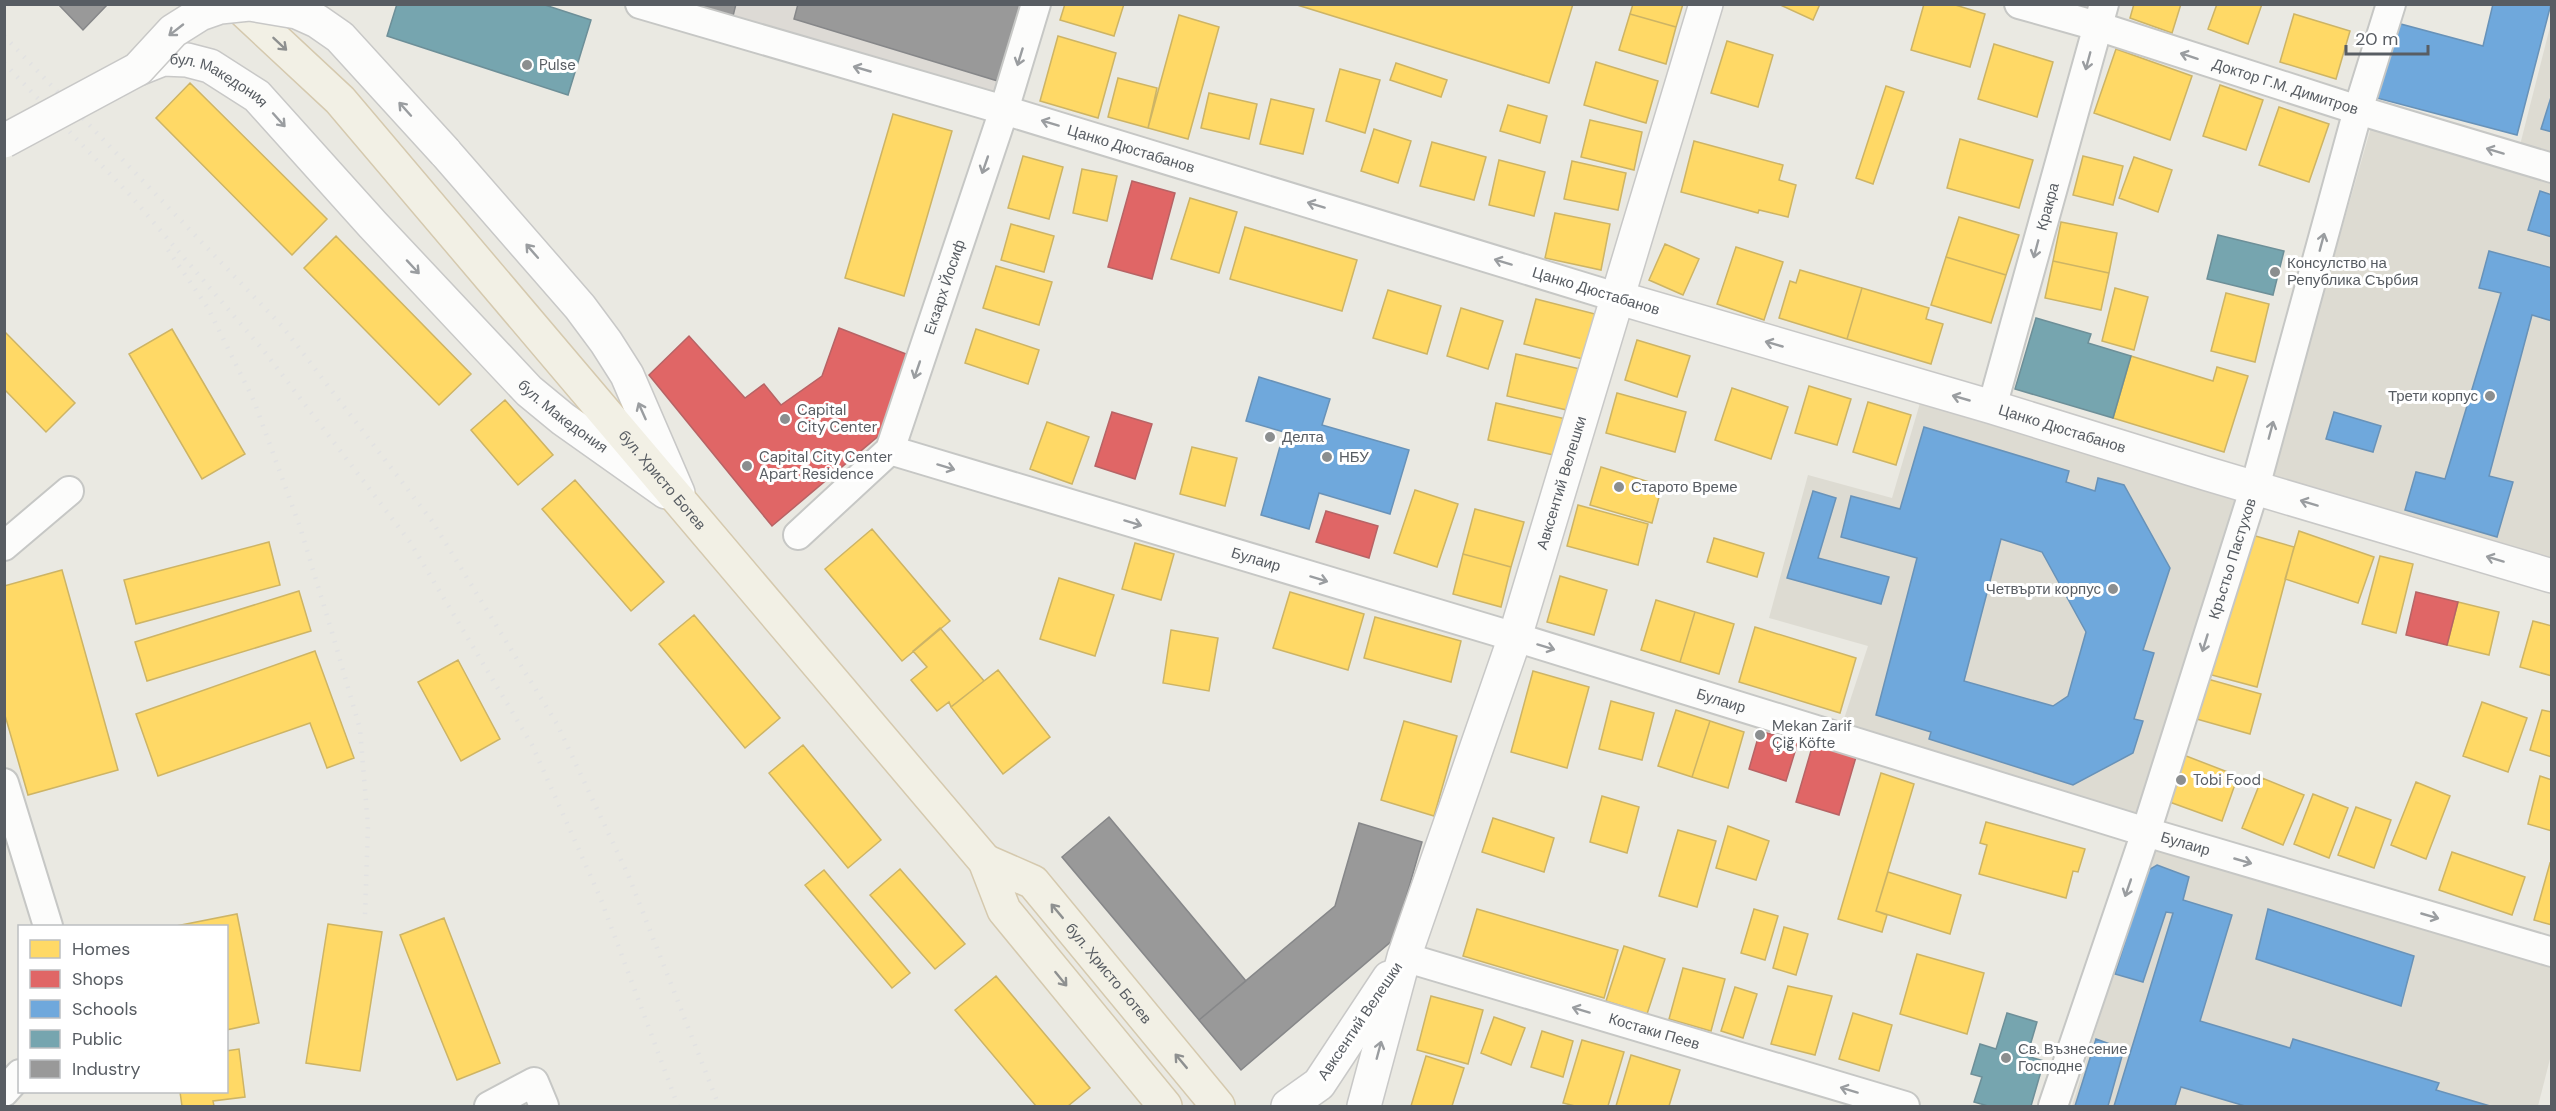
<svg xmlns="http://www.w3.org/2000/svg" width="2556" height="1111" viewBox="0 0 2556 1111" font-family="'DM Sans',sans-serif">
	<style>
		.industrial { fill: #dddad5 }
		.education { fill: #dddbd2; fill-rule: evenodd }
		.homes { fill: #ffd966; stroke: #cdb465; stroke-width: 1.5 }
		.shops { fill: #e06666; stroke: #b76365; stroke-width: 1.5 }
		.schools { fill: #6fa8dc; stroke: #6892b8; stroke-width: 1.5; fill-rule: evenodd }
		.public { fill: #76a5af; stroke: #6d8f98; stroke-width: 1.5 }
		.industry { fill: #999; stroke: #868789; stroke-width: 1.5 }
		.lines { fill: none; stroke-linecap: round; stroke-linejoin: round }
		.street-casing { stroke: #c6c7c5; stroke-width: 32 }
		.secondary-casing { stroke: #c8c8c7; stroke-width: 36 }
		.primary-casing { stroke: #d5c9ae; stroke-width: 36 }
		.street { stroke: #fcfcfb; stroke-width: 28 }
		.secondary { stroke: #fcfcfb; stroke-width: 33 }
		.primary { stroke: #f2f0e5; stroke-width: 33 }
		.rail { stroke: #e2e2e2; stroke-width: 4.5; stroke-dasharray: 1.5 8; stroke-linecap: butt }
		.secondary-bridge-casing { stroke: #c8c8c7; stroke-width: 36; stroke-linecap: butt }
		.secondary-bridge { stroke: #fcfcfb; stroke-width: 33 }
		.oneway { stroke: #9a9da0 }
		.oneway2 { stroke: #8e9090 }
		.poi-dot { fill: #8b8e8f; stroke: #fff; stroke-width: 2 }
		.labels { text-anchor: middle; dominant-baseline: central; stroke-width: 6; stroke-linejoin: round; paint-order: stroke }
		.poi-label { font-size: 15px; fill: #585d63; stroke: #fff; text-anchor: start }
		.street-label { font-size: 15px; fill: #585d63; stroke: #fff }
	</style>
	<rect width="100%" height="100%" fill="#eae9e2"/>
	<path class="industrial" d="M656 4 1036 5 1004 110Z"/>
	<path class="education" d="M2551 23V154L2520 145Z
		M2372 124 2551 178V558L2271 475Z
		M1920 403 2242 494 2140 823 1841 728 1868 646 1769 618 1808 475 1892 498ZM1924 427 2069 471 2066 482 2095 491 2099 478 2124 485 2170 568 2143 650 2154 653 2134 719 2143 721 2132 753 2073 785 1929 739 1931 732 1876 715 1917 558 1841 536 1851 496 1900 509Z
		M2001 539 2042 552 2086 632 2068 696 2053 706 1964 681Z
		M2153 846 2551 966V1055L2538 1106H2072Z"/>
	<path class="homes" d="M1065 4H1124L1114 36 1060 20Z
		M1294 4H1573L1549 83Z
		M1633 4H1683L1676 27 1630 14Z
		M1778 4H1820L1813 20Z
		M1924 4H1952L1985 14 1970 67 1911 50Z
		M2134 4H2181L2172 33 2130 18Z
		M2217 4H2262L2248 44 2208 29Z
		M1630 14 1676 27 1666 64 1619 50Z
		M2294 14 2350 31 2336 79 2280 62Z
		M1179 15 1219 27 1188 139 1148 128Z
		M1058 36 1116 53 1098 118 1040 101Z
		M1727 41 1773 55 1758 107 1711 93Z
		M1994 44 2053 62 2037 117 1978 99Z
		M2116 49 2192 76 2170 140 2094 113Z
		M1596 62 1658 81 1646 123 1584 105Z
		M1396 63 1447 80 1441 97 1390 80Z
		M1340 69 1380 80 1365 133 1326 121Z
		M1118 78 1157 88 1148 128 1108 117Z
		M190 83 327 219 292 255 156 118Z
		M2220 85 2263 100 2246 150 2203 136Z
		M1886 86 1904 92 1873 184 1856 178Z
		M1209 93 1257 104 1249 139 1201 128Z
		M1271 99 1314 109 1303 154 1260 144Z
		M1508 105 1547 116 1540 143 1500 131Z
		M2279 107 2329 124 2309 182 2259 165Z
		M893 114 952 131 904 296 845 278Z
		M1590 120 1642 132 1634 170 1581 157Z
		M1374 129 1411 141 1398 183 1361 171Z
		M1960 139 2033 160 2019 208 1947 188Z
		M1694 141 1783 165 1779 180 1796 185 1788 217 1759 210 1758 213 1681 192Z
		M1432 142 1486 157 1474 200 1420 186Z
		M1023 156 1063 167 1049 219 1008 208Z
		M2083 156 2123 166 2113 205 2073 195Z
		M2134 157 2172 170 2158 212 2119 198Z
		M1499 160 1545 172 1534 216 1489 205Z
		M1572 161 1626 173 1618 210 1564 199Z
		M1082 169 1117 176 1107 221 1073 213Z
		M1190 198 1237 212 1219 273 1171 259Z
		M1555 213 1610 224 1601 270 1545 258Z
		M1959 217 2019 235 2006 275 1946 257Z
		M2061 222 2117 233 2109 273 2053 261Z
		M1011 224 1054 236 1044 272 1001 260Z
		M1245 227 1357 260 1342 311 1230 279Z
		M336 236 471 374 439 405 304 268Z
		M1665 244 1699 259 1683 295 1649 280Z
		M1736 247 1783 262 1764 320 1717 304Z
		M1946 257 2006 275 1991 323 1931 305Z
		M2053 261 2109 273 2101 310 2045 298Z
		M996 266 1052 282 1039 325 983 308Z
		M1800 270 1862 288 1847 339 1779 318 1790 281 1796 283Z
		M1862 288 1929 308 1926 319 1943 324 1931 364 1847 339Z
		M2115 288 2148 297 2134 350 2102 341Z
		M1388 290 1441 306 1427 354 1373 338Z
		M2226 293 2269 304 2255 362 2211 351Z
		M1536 299 1595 314 1583 359 1524 344Z
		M1461 308 1503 321 1488 369 1447 356Z
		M172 329 245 454 202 479 129 354Z
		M976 329 1039 350 1028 384 965 363Z
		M4 331 75 403 46 432 4 389Z
		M1637 340 1690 356 1677 397 1625 380Z
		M1516 354 1580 369 1571 411 1507 396Z
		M2131 356 2213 381 2217 367 2248 376 2224 452 2113 418Z
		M1809 386 1851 399 1837 445 1795 433Z
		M1732 388 1788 407 1771 459 1715 440Z
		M1617 393 1686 412 1675 452 1606 433Z
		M505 400 553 455 518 485 471 430Z
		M1868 402 1911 415 1896 465 1853 452Z
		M1496 403 1566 419 1558 456 1488 440Z
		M1047 422 1089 437 1072 484 1030 469Z
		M1192 447 1237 458 1225 506 1180 494Z
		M1601 467 1662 486 1652 523 1590 505Z
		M575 480 664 582 631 611 542 509Z
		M1415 490 1458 504 1437 567 1394 553Z
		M1578 505 1648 524 1638 565 1567 546Z
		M1475 509 1524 522 1511 567 1463 554Z
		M872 529 950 621 902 661 825 569Z
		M2299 531 2374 557 2358 603 2285 579Z
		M2245 533 2294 547 2257 687 2208 674Z
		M1714 538 1764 553 1757 577 1707 562Z
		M269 542 280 585 136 624 124 580Z
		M1135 543 1174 554 1161 600 1122 589Z
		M1463 554 1511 567 1501 607 1453 594Z
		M2380 556 2413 564 2396 633 2362 624Z
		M62 570 118 770 28 795 4 712V586Z
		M1560 576 1607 590 1594 635 1547 622Z
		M1059 578 1114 595 1095 656 1040 639Z
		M299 591 311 631 147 681 135 642Z
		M1290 592 1364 614 1348 670 1273 648Z
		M1656 600 1695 612 1680 662 1641 650Z
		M2458 602 2499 612 2489 655 2447 645Z
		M1695 612 1734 624 1719 674 1680 662Z
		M694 615 780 718 745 748 659 644Z
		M1375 617 1461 641 1451 682 1364 658Z
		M2533 621 2552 626V676L2520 667Z
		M1755 627 1856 658 1840 713 1739 682Z
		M940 628 984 681 951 707 949 702 937 711 911 680 927 667 913 651Z
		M1171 630 1218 638 1209 691 1163 683Z
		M315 651 354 758 327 768 310 723 158 776 136 714Z
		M458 660 500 739 461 761 418 682Z
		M998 670 1050 737 1003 774 951 707Z
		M1533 671 1589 687 1567 768 1511 752Z
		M2204 678 2261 694 2250 734 2193 718Z
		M1611 701 1654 713 1642 760 1599 749Z
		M2482 702 2527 718 2508 772 2463 756Z
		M1676 710 1710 721 1692 777 1658 766Z
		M2542 710 2552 712V757L2530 750Z
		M1404 721 1457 736 1434 816 1381 800Z
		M1710 721 1744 732 1728 788 1692 777Z
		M803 745 881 840 848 868 769 773Z
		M2181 754 2238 776 2222 821 2164 800Z
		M1881 773 1914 784 1876 911 1887 915 1882 932 1838 919Z
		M2540 776 2552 780V831L2528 824Z
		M2262 778 2304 795 2283 845 2242 828Z
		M2416 782 2450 796 2426 859 2391 845Z
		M2313 794 2348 808 2329 858 2294 844Z
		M1602 796 1639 807 1627 853 1590 842Z
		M2356 807 2391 820 2374 868 2338 855Z
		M1493 818 1554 838 1544 872 1482 852Z
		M1986 822 2085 849 2078 872 2073 871 2066 898 1979 874 1987 845 1980 843Z
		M1728 826 1769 841 1756 880 1716 868Z
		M1678 830 1716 841 1697 907 1659 896Z
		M2452 852 2525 877 2512 915 2439 890Z
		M2550 863 2552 864V925L2534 920Z
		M900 869 965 944 935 969 870 895Z
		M824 870 910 973 892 988 805 885Z
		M1888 872 1961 895 1950 934 1876 911Z
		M1477 909 1618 950 1604 998 1463 956Z
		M1754 909 1778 916 1765 960 1741 953Z
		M237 914 259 1023 226 1030V926H176Z
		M444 918 500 1063 457 1080 400 935Z
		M328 924 382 932 360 1071 306 1063Z
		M1784 927 1808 934 1796 975 1773 968Z
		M1624 946 1665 959 1647 1014 1606 1001Z
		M1917 954 1984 973 1967 1034 1900 1014Z
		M1683 968 1725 979 1711 1031 1669 1019Z
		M996 976 1090 1088 1068 1106H1036L955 1010Z
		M1788 986 1832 996 1815 1055 1771 1044Z
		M1735 987 1757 994 1743 1038 1721 1031Z
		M1431 996 1483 1010 1468 1064 1417 1050Z
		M1853 1013 1892 1025 1879 1071 1839 1059Z
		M1494 1017 1525 1028 1511 1065 1481 1053Z
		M1542 1031 1573 1041 1563 1077 1531 1067Z
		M1582 1040 1624 1052 1608 1106H1575L1563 1103Z
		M239 1049 245 1097 213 1101 214 1106H182L180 1092H226V1051Z
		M1631 1055 1680 1070 1669 1106H1616Z
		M1426 1056 1464 1068 1452 1106H1411Z"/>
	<path class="shops" d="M1132 181 1175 193 1152 279 1108 267Z
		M839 328 906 354 882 433 772 526 649 375 689 336 745 398 764 384 781 405 822 376Z
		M1112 412 1152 424 1135 479 1095 466Z
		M1326 511 1378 526 1369 558 1316 542Z
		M2416 592 2458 602 2447 645 2406 635Z
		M1760 731 1798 742 1786 781 1749 769Z
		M1813 744 1856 757 1839 815 1796 802Z"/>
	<path class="schools" d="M2493 4H2551L2517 135 2377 98 2397 23 2483 46Z
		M2552 94V132L2541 129Z
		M2540 191 2552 195V237L2528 230Z
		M2489 251 2552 268V321L2532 315 2489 476 2513 482 2497 537 2405 510 2416 472 2445 479 2501 293 2479 288Z
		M1259 377 1330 399 1322 425 1409 450 1390 514 1319 493 1309 529 1261 515 1284 432 1246 421Z
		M2334 412 2381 426 2373 452 2326 439Z
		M1924 427 2069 471 2066 482 2095 491 2098 478 2124 485 2170 568 2143 650 2154 653 2134 719 2143 721 2133 753 2073 785 1929 739 1931 732 1876 715 1917 558 1841 537 1851 496 1900 509ZM2001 539 2042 552 2086 632 2068 696 2053 706 1964 681Z
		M1813 491 1836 498 1818 558 1889 577 1881 604 1787 578Z
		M2157 865 2189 877 2183 900 2232 915 2200 1021 2290 1048 2293 1039 2439 1083 2436 1090 2490 1106H2245L2181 1087 2175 1106H2114L2173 913 2166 912 2143 982 2115 974 2147 871Z
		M2268 909 2414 956 2401 1006 2256 959Z
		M2096 1039 2124 1049 2108 1106H2075Z"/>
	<path class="public" d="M397 4H542L591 20 568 95 387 36Z
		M2218 235 2284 251 2273 295 2207 279Z
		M2036 318 2091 334 2088 343 2131 356 2113 418 2015 389Z
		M2007 1013 2037 1022 2027 1056 2044 1061 2031 1106H1988L1974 1102 1982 1077 1971 1074 1980 1044 1996 1049Z"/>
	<path class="industry" d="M58 4H108L83 30Z
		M695 4H736L733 16Z
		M798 4H1022L1001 82 794 19Z
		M1109 817 1246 981 1199 1020 1062 857Z
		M1359 823 1422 842 1394 939 1241 1070 1199 1020 1335 906Z"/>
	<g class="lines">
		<g class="street-casing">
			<g id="street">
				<path id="s1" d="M640 4 1004 110 1619 298"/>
				<path id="s2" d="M2019 4 2097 26 2358 110 2552 168"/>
				<path id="s3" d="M1992 407 2104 4"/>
				<path id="s4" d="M890 450 1515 637 2146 832 2552 952"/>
				<path id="s5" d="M798 535 890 450 1004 110 1036 4"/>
				<path d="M4 546 69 491"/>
				<path d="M4 783 48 926"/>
				<path id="s6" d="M1404 957 1905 1106"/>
				<path d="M4 1092 20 1074"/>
				<path d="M489 1106 534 1082 544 1106"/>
				<path id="s7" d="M2053 1106 2146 832 2255 487 2358 110 2391 4"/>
			</g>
		</g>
		<g class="secondary-casing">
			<g id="secondary">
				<path id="s8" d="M138 69 163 59 187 60 210 66 257 96 373 225 529 391 563 419 666 492"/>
				<path d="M445 152 580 307 606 342 627 375 678 493"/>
				<path id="s9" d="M1619 298 1992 407 2208 474 2552 576"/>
				<path d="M1288 1106 1319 1084 1389 978"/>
				<path id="s10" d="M1364 1106 1404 957 1515 637 1706 4"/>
			</g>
		</g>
		<g class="primary-casing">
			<g id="primary">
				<path id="s11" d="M237 4 340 100 985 861 1004 910 1165 1106"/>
				<path id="s12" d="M985 861 1033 882 1218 1106"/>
			</g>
		</g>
		<use href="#street" class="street"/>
		<use href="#secondary" class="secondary"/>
		<use href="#primary" class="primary"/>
		<path class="rail" d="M4 36 282 326 432 521 557 724 629 877 719 1106
			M4 63 130 195 264 351 410 542 532 745 600 897 678 1106
			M168 250 208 308 254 401 300 527 334 639 360 729 368 826 365 916"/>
		<g class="secondary-bridge-casing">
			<path id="secondary-bridge" d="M250 4 297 12 317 21 340 37 445 152
				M4 141 138 69 173 31 200 14 220 7 249 4"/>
		</g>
		<use href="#secondary-bridge" class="secondary-bridge"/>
	</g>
	<defs><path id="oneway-shaft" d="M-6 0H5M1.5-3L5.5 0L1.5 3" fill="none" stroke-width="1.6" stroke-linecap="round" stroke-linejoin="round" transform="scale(1.5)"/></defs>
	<g class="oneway">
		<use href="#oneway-shaft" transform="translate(176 30) rotate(142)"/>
		<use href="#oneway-shaft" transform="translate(2189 56) rotate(-162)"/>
		<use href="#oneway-shaft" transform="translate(1020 57) rotate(107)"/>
		<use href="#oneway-shaft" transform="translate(2088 61) rotate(105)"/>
		<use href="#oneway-shaft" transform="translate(862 69) rotate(-164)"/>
		<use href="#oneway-shaft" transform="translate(405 109) rotate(-132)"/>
		<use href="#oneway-shaft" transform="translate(279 120) rotate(48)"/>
		<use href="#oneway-shaft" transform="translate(1050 123) rotate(-163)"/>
		<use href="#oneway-shaft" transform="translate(2495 151) rotate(-163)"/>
		<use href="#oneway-shaft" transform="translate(985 165) rotate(109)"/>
		<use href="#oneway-shaft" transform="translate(1316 205) rotate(-163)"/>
		<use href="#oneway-shaft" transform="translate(2322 242) rotate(-75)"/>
		<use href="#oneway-shaft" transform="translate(2036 249) rotate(105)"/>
		<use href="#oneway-shaft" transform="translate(532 251) rotate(-131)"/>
		<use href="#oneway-shaft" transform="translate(1503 262) rotate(-163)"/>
		<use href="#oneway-shaft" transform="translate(413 267) rotate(47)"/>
		<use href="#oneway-shaft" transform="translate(1774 344) rotate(-164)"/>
		<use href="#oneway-shaft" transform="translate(917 370) rotate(109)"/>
		<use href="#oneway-shaft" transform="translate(1961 398) rotate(-164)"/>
		<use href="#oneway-shaft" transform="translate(642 411) rotate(-114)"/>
		<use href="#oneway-shaft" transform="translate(2271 430) rotate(-75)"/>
		<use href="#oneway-shaft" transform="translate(946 467) rotate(17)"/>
		<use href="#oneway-shaft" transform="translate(2309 503) rotate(-163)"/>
		<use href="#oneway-shaft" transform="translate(1133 523) rotate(17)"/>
		<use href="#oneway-shaft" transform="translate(2495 559) rotate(-163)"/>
		<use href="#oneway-shaft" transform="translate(1319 579) rotate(17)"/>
		<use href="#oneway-shaft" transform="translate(2205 643) rotate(107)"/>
		<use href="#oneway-shaft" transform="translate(1546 647) rotate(17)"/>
		<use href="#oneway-shaft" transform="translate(2243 861) rotate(16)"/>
		<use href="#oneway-shaft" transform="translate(2128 888) rotate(109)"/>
		<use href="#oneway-shaft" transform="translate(2430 916) rotate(16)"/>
		<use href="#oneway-shaft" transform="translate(1581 1010) rotate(-163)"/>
		<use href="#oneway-shaft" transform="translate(1379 1050) rotate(-75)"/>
		<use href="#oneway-shaft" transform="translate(1849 1090) rotate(-163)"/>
	</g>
	<g class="oneway2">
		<use href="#oneway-shaft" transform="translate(280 44) rotate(43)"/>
		<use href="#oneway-shaft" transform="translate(1057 911) rotate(-130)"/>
		<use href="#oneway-shaft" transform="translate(1061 979) rotate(51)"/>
		<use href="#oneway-shaft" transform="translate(1181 1061) rotate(-130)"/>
	</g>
	<g class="poi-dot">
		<circle cx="527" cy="65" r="6"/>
		<circle cx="2275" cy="272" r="6"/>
		<circle cx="2490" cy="396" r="6"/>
		<circle cx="785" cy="419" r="6"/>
		<circle cx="1270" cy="437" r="6"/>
		<circle cx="1327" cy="457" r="6"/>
		<circle cx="747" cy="466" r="6"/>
		<circle cx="1619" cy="487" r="6"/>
		<circle cx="2113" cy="589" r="6"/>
		<circle cx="1760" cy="735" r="6"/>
		<circle cx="2181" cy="780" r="6"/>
		<circle cx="2006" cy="1058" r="6"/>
	</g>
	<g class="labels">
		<g class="poi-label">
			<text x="539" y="65">Pulse</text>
			<text x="2287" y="263">Консулство на<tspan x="2287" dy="17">Република Сърбия</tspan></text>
			<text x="2478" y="396" text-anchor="end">Трети корпус</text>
			<text x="797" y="410">Capital<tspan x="797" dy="17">City Center</tspan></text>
			<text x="1282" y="437">Делта</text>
			<text x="759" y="457">Capital City Center<tspan x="759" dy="17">Apart Residence</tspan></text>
			<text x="1339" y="457">НБУ</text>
			<text x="1631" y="487">Старото Време</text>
			<text x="2101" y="589" text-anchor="end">Четвърти корпус</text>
			<text x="1772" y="726">Mekan Zarif<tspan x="1772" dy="17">Çiğ Köfte</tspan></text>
			<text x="2193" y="780">Tobi Food</text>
			<text x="2018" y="1049">Св. Възнесение<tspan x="2018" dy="17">Господне</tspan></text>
		</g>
		<g class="street-label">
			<text stroke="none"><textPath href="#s8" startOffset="88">бул. Македония</textPath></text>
			<text stroke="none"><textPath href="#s2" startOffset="279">Доктор Г.М. Димитров</textPath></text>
			<text stroke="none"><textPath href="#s1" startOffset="512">Цанко Дюстабанов</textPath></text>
			<text stroke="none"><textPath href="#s3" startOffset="208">Кракра</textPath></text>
			<text stroke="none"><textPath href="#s5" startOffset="297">Екзарх Йосиф</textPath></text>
			<text transform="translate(1596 291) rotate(17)">Цанко Дюстабанов</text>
			<text stroke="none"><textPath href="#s8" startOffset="574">бул. Македония</textPath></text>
			<text stroke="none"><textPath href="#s9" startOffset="462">Цанко Дюстабанов</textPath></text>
			<text stroke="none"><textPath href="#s11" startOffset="639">бул. Христо Ботев</textPath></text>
			<text stroke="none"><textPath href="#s10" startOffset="654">Авксентий Велешки</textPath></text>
			<text stroke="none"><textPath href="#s7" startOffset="576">Кръстьо Пастухов</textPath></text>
			<text stroke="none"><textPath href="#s4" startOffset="382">Булаир</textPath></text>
			<text stroke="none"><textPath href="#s4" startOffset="868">Булаир</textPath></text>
			<text stroke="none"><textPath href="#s4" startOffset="1354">Булаир</textPath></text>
			<text stroke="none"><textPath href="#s12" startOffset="171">бул. Христо Ботев</textPath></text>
			<text transform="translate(1360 1021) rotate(-56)">Авксентий Велешки</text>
			<text stroke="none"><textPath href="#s6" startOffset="261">Костаки Пеев</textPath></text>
		</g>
	</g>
	<rect width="2556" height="1111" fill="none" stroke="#585d63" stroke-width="12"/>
	<rect x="18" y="925" width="210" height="168" fill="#ffffff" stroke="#bcbec1" stroke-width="1.5"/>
	<rect x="30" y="940" width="30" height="18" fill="#ffd966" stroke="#bcbec1" stroke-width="1.5"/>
	<text x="72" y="955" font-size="18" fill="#585d63">Homes</text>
	<rect x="30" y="970" width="30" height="18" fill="#e06666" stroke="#bcbec1" stroke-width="1.5"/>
	<text x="72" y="985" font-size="18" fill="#585d63">Shops</text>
	<rect x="30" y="1000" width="30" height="18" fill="#6fa8dc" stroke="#bcbec1" stroke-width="1.5"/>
	<text x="72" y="1015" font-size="18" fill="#585d63">Schools</text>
	<rect x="30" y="1030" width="30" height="18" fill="#76a5af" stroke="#bcbec1" stroke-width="1.5"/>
	<text x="72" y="1045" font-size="18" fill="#585d63">Public</text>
	<rect x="30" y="1060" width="30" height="18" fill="#999999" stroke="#bcbec1" stroke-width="1.5"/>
	<text x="72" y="1075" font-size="18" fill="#585d63">Industry</text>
	<path d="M2346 45v9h82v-9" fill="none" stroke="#585d63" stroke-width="3"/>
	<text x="2355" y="45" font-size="18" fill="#585d63" stroke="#ffffff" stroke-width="4.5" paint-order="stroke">20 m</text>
</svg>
